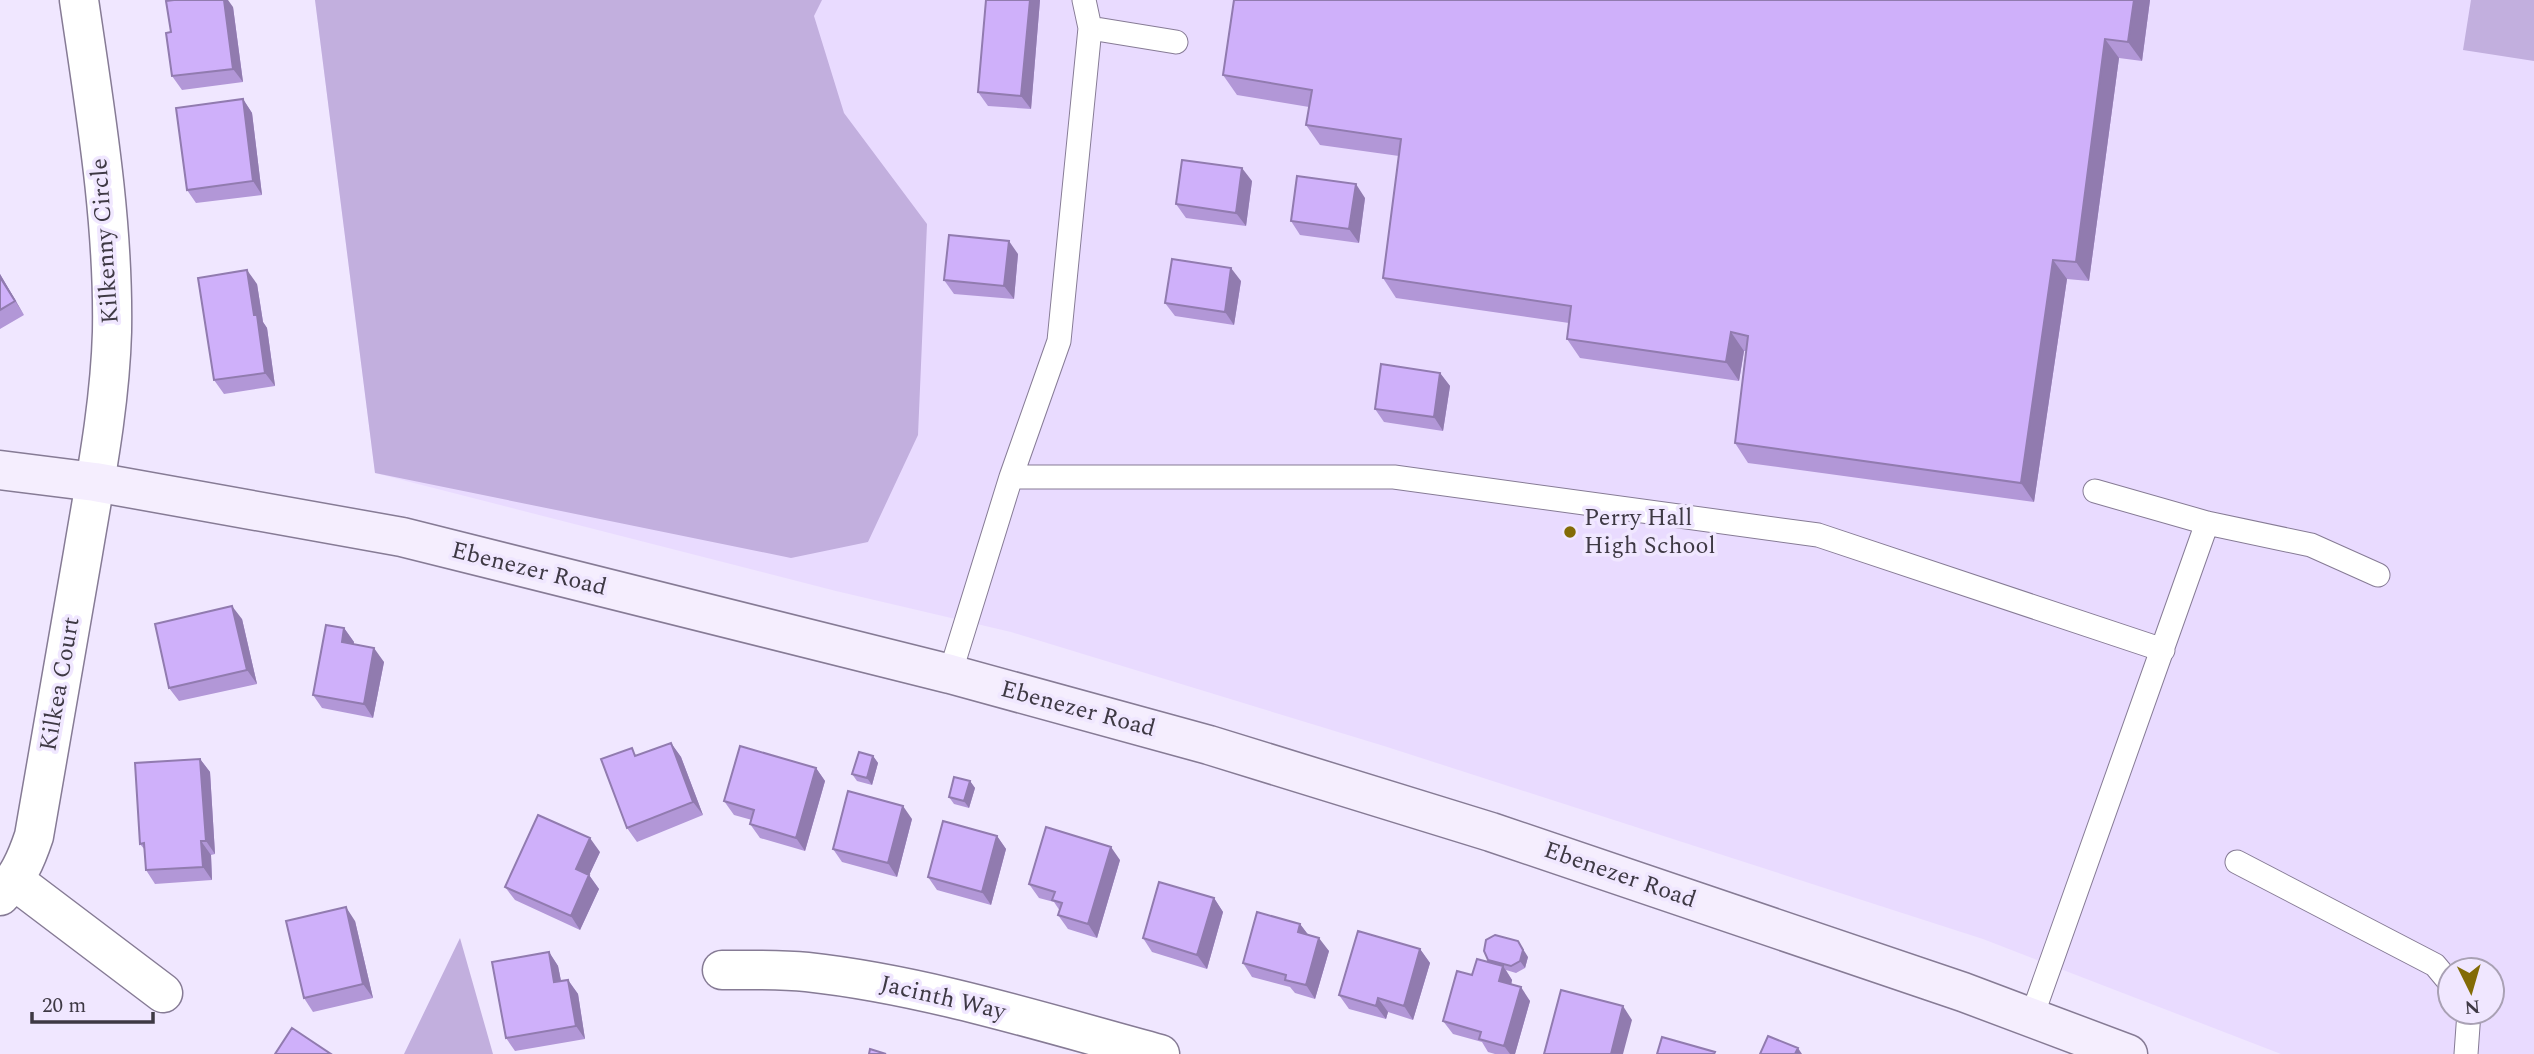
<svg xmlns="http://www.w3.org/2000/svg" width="2534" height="1054" viewBox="0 0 2534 1054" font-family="Spectral,serif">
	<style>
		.built { fill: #e9dbff; fill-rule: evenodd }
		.green { fill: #c2afde }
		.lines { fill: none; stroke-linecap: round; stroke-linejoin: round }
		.lane-casing { stroke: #867b95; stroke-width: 25 }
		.street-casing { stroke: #867b95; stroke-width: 41 }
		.secondary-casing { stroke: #867b95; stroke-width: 41 }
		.lane { stroke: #fff; stroke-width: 23 }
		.street { stroke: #fff; stroke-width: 38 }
		.secondary { stroke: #f5eefe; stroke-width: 38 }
		.wall { fill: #b297d7 }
		.shaded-wall { fill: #917baf }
		.building { fill: #cfb0fa; stroke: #917baf; stroke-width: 2 }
		.poi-dot { fill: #836b06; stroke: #f0e7ff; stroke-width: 2.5 }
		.labels { text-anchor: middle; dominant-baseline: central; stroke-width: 7; stroke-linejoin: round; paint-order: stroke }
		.street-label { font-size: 24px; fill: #3e3944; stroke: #f0e7ff }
		.poi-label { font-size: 24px; fill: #3e3944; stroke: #f0e7ff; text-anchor: start }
	</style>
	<rect width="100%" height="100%" fill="#f0e7ff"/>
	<path class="built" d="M315 0H2534V1054H2281L1983 939 1384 746 1011 632 836 591 375 473ZM2450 970H2492V1012H2450Z"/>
	<path class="green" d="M315 0H822L814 16 844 113 927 224 918 435 868 542 791 558 375 473Z
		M2471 0H2534V61L2463 50Z
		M460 938 493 1054H404Z"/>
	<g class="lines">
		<g class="lane-casing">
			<path id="lane" d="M1084 0 1090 28
				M1011 477H1394L1818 535 2163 650
				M2095 491 2207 523 2311 545 2378 575
				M950 674 1011 477 1059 341 1090 28 1176 42
				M2237 862 2435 965 2450 983
				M2032 1016 2207 523
				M2466 1054 2469 1012"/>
		</g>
		<g class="street-casing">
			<path id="street" d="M15 881 163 993
				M0 896C18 878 26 860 34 836 50 742 66 648 83 553 95 481 110 406 112 332 114 221 95 110 79 0
				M722 970C750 970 779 969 807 972 926 985 1045 1023 1160 1054"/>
		</g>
		<g class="secondary-casing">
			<path id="secondary" d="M0 470 95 482 402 537 950 674 1209 745 1491 832 1963 992 2128 1054"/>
		</g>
		<use href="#lane" class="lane"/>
		<use href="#street" class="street"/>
		<use href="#secondary" class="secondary"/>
	</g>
	<path class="wall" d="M986 0H1040L1031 109 988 106 978 92Z
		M1234 0H2150L2142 61 2119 58 2089 281 2067 279 2034 502 1748 463 1735 443 1746 351H1744L1739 381 1580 358 1567 339 1569 323 1396 298 1383 278 1399 156 1320 145 1306 125 1309 107 1237 95 1223 75Z
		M233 7 243 82 182 90 172 76 171 32Z
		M243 99 252 113 262 195 196 203 187 190Z
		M1252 181 1246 226 1186 218 1176 204Z
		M1365 198 1359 243 1300 235 1291 221Z
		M1018 254 1014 299 954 294 944 280Z
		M0 274 24 315 0 329Z
		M1241 281 1234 325 1175 316 1165 303Z
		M257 284 263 322 267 328 275 386 224 394 214 380Z
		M1440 373 1450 386 1443 431 1384 422 1375 409Z
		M242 619 257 684 179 701 169 688Z
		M344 628 354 642V644L384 662 373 718 322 708 313 695Z
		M671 743 681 757 703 815 637 842 627 828 637 756Z
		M873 756 878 763 872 785 857 781 852 774Z
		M200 759 210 772 215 854 211 855 212 880 155 884 146 870 145 850 140 844Z
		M816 768 825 781 805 851 760 838 750 824 752 820 734 815 724 801Z
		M970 781 975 788 969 808 954 804 949 797Z
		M912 819 897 877 842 862 833 849Z
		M997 836 1006 849 991 905 937 890 928 877Z
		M600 852 589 875 599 889 580 930 515 900 505 887Z
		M1120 860 1097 938 1068 929 1058 915 1060 911 1054 902 1039 898 1029 884Z
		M1214 898 1223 912 1207 969 1152 952 1143 938Z
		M355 921 373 998 313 1012 304 998Z
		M1300 924 1308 935 1329 951 1315 999 1295 993 1290 987 1252 977 1243 963Z
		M1420 949 1430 963 1413 1020 1388 1012 1386 1019 1349 1009 1339 995Z
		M549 952 558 966 561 981 568 980 578 994 585 1039 515 1051 506 1038Z
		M1528 957 1525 968 1516 973 1506 970 1512 980 1511 985 1530 1001 1515 1054H1495L1488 1052 1482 1042 1453 1034 1443 1021 1472 975 1490 963 1488 960Z"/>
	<path class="shaded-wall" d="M224 0H228L233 7 243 82 233 69Z
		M1030 0H1040L1031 109 1021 96Z
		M2134 0H2150L2142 61 2128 42Z
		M2105 39 2119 58 2089 281 2076 262Z
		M243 99 252 113 262 195 253 181Z
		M1242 168 1252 181 1246 226 1236 213Z
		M1356 184 1365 198 1359 243 1349 229Z
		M1009 241 1018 254 1014 299 1004 286Z
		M2053 260 2067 279 2034 502 2021 483Z
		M1231 268 1241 281 1234 325 1225 312Z
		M247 270 257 284 263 322 267 328 275 386 265 373 254 315Z
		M0 274 24 315 0 277Z
		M1731 332 1744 351 1739 381 1726 362Z
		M1440 373 1450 386 1443 431 1434 417Z
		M232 606 242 619 257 684 247 670Z
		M344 628 354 642 351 655 342 642Z
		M374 648 384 662 373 718 364 704Z
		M671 743 681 757 703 815 693 802Z
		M873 756 878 763 872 785 867 778Z
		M200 759 210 772 215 854 206 841Z
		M816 768 825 781 805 851 796 838Z
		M970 781 975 788 969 808 964 801Z
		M903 806 912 819 897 877 888 863Z
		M997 836 1006 849 991 905 982 892Z
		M590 838 600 852 586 882 576 869Z
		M201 841 211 855 212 880 203 867Z
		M1111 847 1120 860 1097 938 1088 924Z
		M589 875 599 889 580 930 571 916Z
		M1214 898 1223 912 1207 969 1197 955Z
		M346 907 355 921 373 998 363 984Z
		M1300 924 1310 937 1298 932Z
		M1319 938 1329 951 1315 999 1306 985Z
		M1518 941 1528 957 1525 968 1520 961Z
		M1420 949 1430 963 1413 1020 1404 1006Z
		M549 952 558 966 564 996 554 982Z
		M1503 966 1512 980 1509 995 1499 981Z
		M568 980 578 994 585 1039 576 1026Z
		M1521 987 1530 1001 1515 1054H1510L1504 1046Z
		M1378 998 1388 1012 1386 1019 1376 1006Z
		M1623 1006 1632 1020 1623 1054H1611Z
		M1798 1048 1802 1054H1795Z"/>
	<path class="building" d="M174 0H224L233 69 172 76 166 33 171 32 166 1Z
		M986 0H1030L1021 96 978 92Z
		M1234 0H2134L2128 42 2105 39 2076 262 2053 260 2021 483 1735 443 1748 336 1731 332 1726 362 1567 339 1571 306 1383 278 1401 139 1306 125 1312 90 1223 75Z
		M243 99 253 181 187 190 176 108Z
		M1182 160 1242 168 1236 213 1176 204Z
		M1297 176 1356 184 1349 229 1291 221Z
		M949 235 1009 241 1004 286 944 280Z
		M1172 259 1231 268 1225 312 1165 303Z
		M247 270 254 315H257L265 373 214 380 198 278Z
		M0 277 15 301 0 310Z
		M1381 364 1440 373 1434 417 1375 409Z
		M232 606 247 670 169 688 155 624Z
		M326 625 344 628 342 642 374 648 364 704 313 695Z
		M671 743 693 802 627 828 601 759 632 748 635 756Z
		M740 746 816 768 796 838 750 824 754 810 724 801Z
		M859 752 873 756 867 778 852 774Z
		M200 759 206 841H201L203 867 146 870 144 843 140 844 135 763Z
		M954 777 970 781 964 801 949 797Z
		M848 791 903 806 888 863 833 849Z
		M538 815 590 838 576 869 589 875 571 916 505 887Z
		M943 821 997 836 982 892 928 877Z
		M1046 827 1111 847 1088 924 1058 915 1062 903 1052 900 1055 892 1029 884Z
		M1159 882 1214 898 1197 955 1143 938Z
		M346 907 363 984 304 998 286 921Z
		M1257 912 1300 924 1298 932 1319 938 1306 985 1285 980 1286 975 1243 963Z
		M1358 931 1420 949 1404 1006 1378 998 1376 1006 1339 995Z
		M1495 935 1518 941 1523 950 1520 961 1511 966 1488 960 1484 951 1486 940Z
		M549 952 554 982 568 980 576 1026 506 1038 492 962Z
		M1477 959 1503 966 1499 981 1521 987 1504 1046 1479 1039 1481 1032 1443 1021 1457 971 1472 975Z
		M1561 990 1623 1006 1611 1054H1544Z
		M292 1028 331 1054H275Z
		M1768 1036 1798 1048 1795 1054H1760Z
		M1662 1037 1715 1052 1714 1054H1657Z
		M870 1049 886 1054H869Z"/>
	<circle class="poi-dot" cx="1570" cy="532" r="7"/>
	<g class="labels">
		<g class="street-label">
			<text transform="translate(105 241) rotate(-94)">Kilkenny Circle</text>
			<text transform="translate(529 569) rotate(14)">Ebenezer Road</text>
			<text transform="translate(60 684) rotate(-80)">Kilkea Court</text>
			<text transform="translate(1078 709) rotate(15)">Ebenezer Road</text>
			<text transform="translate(1620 875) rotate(19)">Ebenezer Road</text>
			<text transform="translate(943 998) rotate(13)">Jacinth Way</text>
		</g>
		<g class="poi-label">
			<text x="1584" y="518">Perry Hall<tspan x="1584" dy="28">High School</tspan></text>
		</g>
	</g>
	<g transform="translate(2471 991) rotate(175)"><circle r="33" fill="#f0e7ff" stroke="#a9a1b4" stroke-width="2"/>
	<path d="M0-5L12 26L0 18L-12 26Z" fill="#836b06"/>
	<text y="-10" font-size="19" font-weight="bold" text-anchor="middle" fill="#3e3944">N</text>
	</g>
	<path d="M32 1012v10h121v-10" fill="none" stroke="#3e3944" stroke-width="3.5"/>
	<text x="42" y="1012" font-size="21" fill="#3e3944" stroke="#f0e7ff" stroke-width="5" paint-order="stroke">20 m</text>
</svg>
